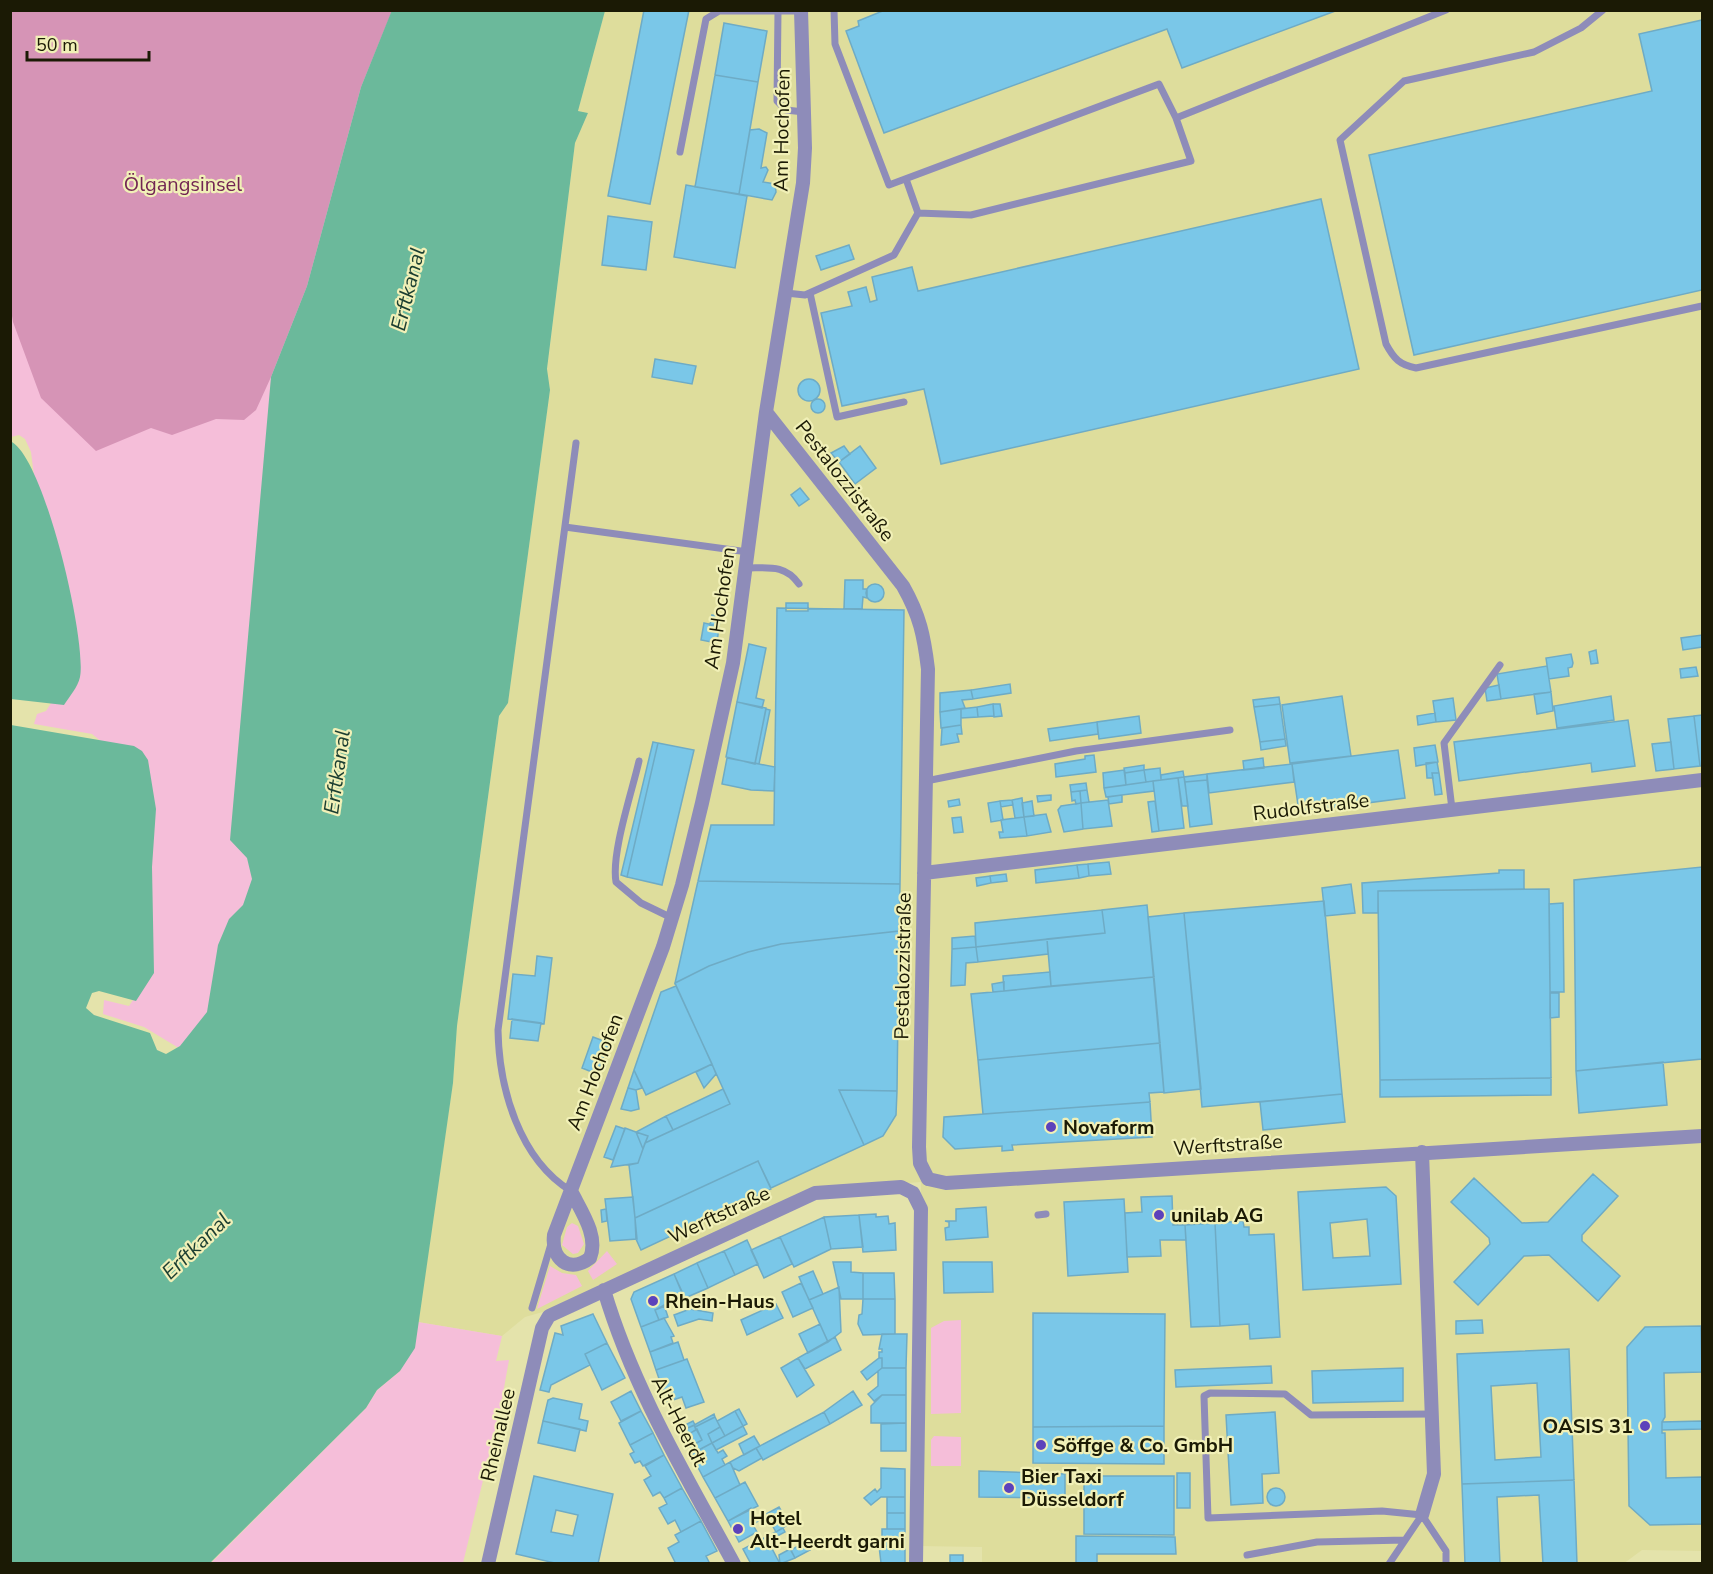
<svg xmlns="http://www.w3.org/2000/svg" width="1713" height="1574" viewBox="0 0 1713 1574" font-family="'Nunito Sans',sans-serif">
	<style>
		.built { fill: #dedd9c }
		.green { fill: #f5bed9 }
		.forest { fill: #d694b6 }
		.water { fill: #6bb99b }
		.building { fill: #7ac7e8; stroke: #6eabc5; stroke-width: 1.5; fill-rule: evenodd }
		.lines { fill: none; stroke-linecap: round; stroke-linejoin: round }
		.service { stroke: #8e8cb9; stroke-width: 7 }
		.minor { stroke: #8e8cb9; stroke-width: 14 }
		.poi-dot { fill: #5c42bb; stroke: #f1f0b7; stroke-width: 2 }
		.labels { text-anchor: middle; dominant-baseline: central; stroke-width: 4.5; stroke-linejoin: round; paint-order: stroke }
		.street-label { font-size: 20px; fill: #1b1a05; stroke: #f1f0b7 }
		.park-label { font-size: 20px; fill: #722553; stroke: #f1f0b7 }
		.poi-label { font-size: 20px; font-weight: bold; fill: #1b1a05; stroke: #f1f0b7; text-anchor: start }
		.water-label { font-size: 21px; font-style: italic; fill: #1b3e31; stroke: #f1f0b7 }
	</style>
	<rect width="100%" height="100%" fill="#e4e3ab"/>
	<path class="built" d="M605 11H1702V1551L1642 1550 1623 1564H982V1547L918 1546 921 1182 811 1190 553 1309 525 1317 502 1336 418 1322 453 1083 457 1026 499 716 508 703 550 390 547 370 575 143 588 113 578 111Z"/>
	<path class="green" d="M10 11H407L272 839 197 1059 144 1027 103 1014 104 1000 129 1006 137 994 108 747 92 734 34 724 37 714 46 711 57 694 56 653 31 452 25 439 19 435 11 437Z
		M572 1223 578 1226 584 1244 578 1253 573 1254 562 1245 567 1227Z
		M607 1251 617 1264 593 1280 588 1271Z
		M550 1266 562 1273 576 1275 582 1286 537 1309Z
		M961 1320V1413L931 1414V1328L944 1321Z
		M418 1322 502 1336 496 1361 509 1360 500 1410 463 1563 210 1564 366 1408 377 1390 400 1371Z
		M934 1436 961 1437V1466H931V1440Z"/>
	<path class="forest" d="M10 11H392L361 87 307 286 271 377 256 410 244 420 216 419 172 435 151 428 96 451 41 398 13 322 11 310Z"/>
	<path class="water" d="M392 10 605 11 578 111 588 113 575 143 547 369 550 390 508 703 499 716 457 1026 453 1083 415 1348 400 1371 377 1390 366 1408 210 1563H11V725L134 746 142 751 148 760 156 809 152 867 154 973 136 1001 99 991 92 993 86 1008 94 1015 150 1033 157 1050 166 1054 180 1046 207 1012 218 945 229 919 243 905 252 879 247 858 230 840 271 377 307 286 361 87Z
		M10 441C44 455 87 641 80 677 78 687 69 697 64 705L11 699Z"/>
	<path class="building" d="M644 10H689L650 204 608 196Z
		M885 10H1338L1182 68 1167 29 884 133 846 31 859 26 858 21Z
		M1702 20V290L1414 355 1369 155 1652 91 1639 34Z
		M724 23 767 31 758 82 715 75Z
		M715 75 758 82 739 194 695 187Z
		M759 129 767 133 761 168 766 167 768 170 763 182 775 184 776 192 772 200 739 194 750 130Z
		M686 185 747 196 735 268 674 257Z
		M1321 199 1359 369 941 464 924 389 842 406 821 313 852 306 848 292 866 287 870 302 877 300 872 277 912 267 918 291Z
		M608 216 652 222 646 270 602 265Z
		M849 245 854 259 821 270 816 256Z
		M655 359 696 366 692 384 652 377Z
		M798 390a11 11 0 1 1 22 0a11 11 0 1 1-22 0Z
		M811 406a7 7 0 1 1 14 0a7 7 0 1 1-14 0Z
		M844 446 850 454 839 462 831 453Z
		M860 446 876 468 855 484 839 462Z
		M800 488 809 499 799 506 791 495Z
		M845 580H863V589H867V598L863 597 862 609H844Z
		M866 593a9 9 0 1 1 18 0a9 9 0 1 1-18 0Z
		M786 603H808V611H786Z
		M777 608 904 610 900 884 698 881 711 825H774Z
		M712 615 721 617 719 626 710 625Z
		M704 623 719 626 717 643 701 640Z
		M1702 635V647L1683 650 1681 638Z
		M749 644 766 648 756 698 764 700 762 708 737 702Z
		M1596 650 1598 663 1591 664 1589 652Z
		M1571 654 1573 663 1572 667 1568 668 1569 676 1549 679 1546 658Z
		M1547 666 1551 692 1501 699 1497 674Z
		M1696 667 1698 676 1681 678 1680 669Z
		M1010 684 1011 693 973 699 971 690Z
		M1499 685 1501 699 1487 701 1485 688Z
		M971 690 973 699 962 700 965 708 940 712V693Z
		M1551 692 1553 711 1537 714 1534 694Z
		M1342 696 1351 756 1290 763 1282 705Z
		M1611 696 1614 720 1557 728 1554 706Z
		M1279 697 1280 704 1254 707 1253 700Z
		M1453 698 1456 720 1436 722 1433 701Z
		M737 702 766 708 755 764 726 757Z
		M993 704 994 716 978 717 977 707Z
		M993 704H1000L1002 716 994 717Z
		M1280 704 1285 739 1260 742 1254 707Z
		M977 707 978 717 961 718V709Z
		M766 709 770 710 759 764 755 763Z
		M961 709V725L941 728 940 712Z
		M1435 713 1436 722 1418 725 1417 716Z
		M1702 715V766H1700L1694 716Z
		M1139 716 1141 733 1099 739 1097 722Z
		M1694 716 1700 766 1674 769 1668 719Z
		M1628 720 1635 766 1592 772 1591 763 1459 781 1454 742Z
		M1097 722 1098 734 1050 741 1048 729Z
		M961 725 962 734H957L959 742 941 745 942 728Z
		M1285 739 1286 746 1261 750 1260 742Z
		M653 742 658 743 627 877 621 875Z
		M1671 742 1674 769 1656 771 1652 744Z
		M658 743 694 750 662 885 627 877Z
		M1435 745 1438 762 1416 766 1414 748Z
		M1398 750 1405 798 1299 812 1292 764Z
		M1094 755 1096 772 1056 777 1055 764 1085 759V756Z
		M727 758 775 767 774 791 751 790 722 784Z
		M1263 758 1264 768 1244 770 1243 761Z
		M1437 762 1439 773H1432L1433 778H1427L1426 763Z
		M1292 764 1294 782 1209 793 1207 774Z
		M1144 765V770L1125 773 1124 768Z
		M1160 768 1161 780 1146 782 1144 770Z
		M1124 770 1126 785 1104 788 1103 773Z
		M1144 770 1146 782 1126 785 1125 773Z
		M1183 771 1184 777 1161 780V775Z
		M1432 773H1439L1442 794 1435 795Z
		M1207 774V780L1185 782 1184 777Z
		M1184 777 1188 806H1182L1178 778Z
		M1178 778 1184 828 1159 831 1153 781Z
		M1207 780 1212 824 1190 827 1185 782Z
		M1153 781 1154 791 1106 797 1104 788Z
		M1086 783 1087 790 1071 792 1070 785Z
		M1087 790 1089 802 1081 803 1080 791Z
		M1080 791 1081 803 1076 804 1075 800 1072 801 1071 792Z
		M1051 795V800L1038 802 1037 796Z
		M1122 795V802L1109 804 1108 797Z
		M1022 798 1024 817 1015 818 1012 800Z
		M959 799 960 805 949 807 948 801Z
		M1012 800 1013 805 1001 807 1000 801Z
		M1108 800 1112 826 1083 829 1081 803Z
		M1000 801 1003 820 991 822 988 803Z
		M1032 801 1034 816 1024 817 1022 803Z
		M1155 801 1159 831 1152 832 1148 802Z
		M1081 803 1083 829 1064 832 1058 810 1061 806Z
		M1046 814 1051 832 1027 836 1024 817Z
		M961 817 963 832 954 833 952 818Z
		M1024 817 1027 836 1000 838 999 832H1003L1001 820Z
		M1109 862 1111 874 1089 876 1088 864Z
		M1088 864 1089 876 1079 878 1077 865Z
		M1077 865 1079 878 1036 883 1035 870Z
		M1702 867V1059L1576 1071 1574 880Z
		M1499 870H1524V889L1378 891V913H1363L1362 883 1499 873Z
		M1006 874 1007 881 991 883 990 876Z
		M990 876 991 883 977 886 976 878Z
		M698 881 900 884 899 931 781 944 748 952 709 966 675 983Z
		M1351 884 1355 913 1325 916 1322 888Z
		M1549 889 1551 1078 1380 1080 1378 891Z
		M1324 901 1342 1094 1202 1107 1184 913Z
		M1563 903 1564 992H1550L1549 904Z
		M1147 905 1154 977 1051 986 1047 939 1105 933 1102 910Z
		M1102 910 1105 933 976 947 975 923Z
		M1184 913 1201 1089 1164 1093 1148 917Z
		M899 931 897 1091 839 1090 864 1145 771 1188 758 1161 635 1218 629 1165 638 1163 645 1143 730 1104 675 983 709 966 748 952 781 944Z
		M975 936 976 947 952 949V938Z
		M1047 939 1048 954 978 962 976 947Z
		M976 947 978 962 966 963 965 985 951 986 952 949Z
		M537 956 552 958 544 1024 508 1019 513 974 535 976Z
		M1050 972 1051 986 1004 991 1003 976Z
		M1154 977 1160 1043 978 1060 971 994Z
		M1004 982V991L993 992 992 984Z
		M676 986 712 1064 646 1095 634 1070 661 992Z
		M1550 993H1559V1017L1550 1018Z
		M512 1019 541 1023 538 1041 510 1038Z
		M593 1037 609 1043 597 1074 582 1068Z
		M1160 1043 1164 1092 1149 1093 1150 1102 983 1114 978 1060Z
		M1663 1062 1667 1105 1579 1113 1576 1071Z
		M712 1064 716 1074 704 1088 696 1072Z
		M634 1070 642 1088 636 1090 628 1088Z
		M1551 1078V1095L1380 1097V1080Z
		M628 1088 636 1090 639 1109 631 1111 621 1109Z
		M723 1089 730 1104 673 1130 666 1116Z
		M839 1090 897 1091 896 1115 883 1136 864 1145Z
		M1342 1094 1345 1122 1263 1130 1260 1102Z
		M1150 1102 1152 1137 1012 1145 1013 1150 1002 1151V1146L955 1149 943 1137 944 1117Z
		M666 1116 673 1130 645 1143 648 1136 636 1132Z
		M616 1126 625 1129 613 1160 604 1157Z
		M625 1128 636 1132 643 1149 638 1163 611 1167Z
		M636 1132 648 1136 643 1149Z
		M758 1161 771 1189 641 1250 636 1239 635 1218Z
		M1593 1174 1618 1196 1582 1235V1241L1620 1276 1598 1301 1549 1255 1524 1256 1478 1305 1454 1282 1490 1244 1489 1238 1451 1202 1474 1178 1522 1223 1548 1222Z
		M1386 1187 1396 1196 1401 1284 1303 1290 1298 1192ZM1367 1219 1370 1256 1333 1258 1330 1223Z
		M1172 1196 1173 1225H1185L1186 1240H1160L1161 1256 1127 1257 1125 1213 1142 1212 1141 1197Z
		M633 1197 637 1239 610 1241 605 1199Z
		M1124 1199 1128 1272 1068 1276 1064 1202Z
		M986 1207 988 1237 946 1240 945 1228 949 1227V1222L945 1221H956V1209Z
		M606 1209 607 1221 602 1222 601 1210Z
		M876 1214V1217L888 1216 889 1224 895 1223 896 1250 863 1252 859 1215Z
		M859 1215 863 1247 831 1249 824 1217Z
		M824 1217 831 1249 794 1267 780 1237Z
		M1243 1221 1244 1227H1249V1235L1274 1234 1280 1337 1250 1339 1249 1324 1220 1326 1215 1223Z
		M1215 1223 1220 1326 1191 1327 1185 1225Z
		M780 1237 792 1264 764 1278 751 1250Z
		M747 1240 758 1264 735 1275 724 1251Z
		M724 1251 735 1275 708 1288 697 1263Z
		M833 1262H851V1272L863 1273V1299H841Z
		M943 1262H992L993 1292 944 1293Z
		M697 1263 708 1288 685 1298 674 1274Z
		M813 1271 823 1294 809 1300 799 1277Z
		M863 1273H894L895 1299H863Z
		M674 1274 682 1293 673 1297 675 1302 655 1310 659 1320 641 1327 631 1299 634 1292Z
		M801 1283 813 1308 793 1317 782 1292Z
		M839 1287 841 1332 828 1342 809 1300Z
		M863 1299H895V1334L863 1335 858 1324 859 1315 862 1314Z
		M776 1304 783 1318 747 1335 741 1320Z
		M664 1305 668 1317 659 1320 655 1310Z
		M690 1309 713 1313 712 1321 699 1319 678 1326 674 1315Z
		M1033 1313 1165 1314 1164 1426 1033 1427Z
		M593 1314 607 1343 585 1354 590 1365 551 1385 549 1392 540 1390 555 1333 563 1335 561 1326Z
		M664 1318 674 1336 671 1337 673 1343 650 1352 641 1327Z
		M1482 1320 1483 1333 1456 1334V1321Z
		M820 1324 828 1342 808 1353 799 1334Z
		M1701 1326 1702 1372 1664 1373 1665 1417 1662 1422V1433H1665L1666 1478 1702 1477V1524L1650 1525 1629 1506 1627 1347 1645 1327Z
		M882 1334H907L906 1368H882V1358H879V1352H882V1349H879Z
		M835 1337 841 1350 805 1369 798 1358Z
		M678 1342 684 1360 656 1370 650 1352Z
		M607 1343 625 1378 602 1390 585 1354Z
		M1569 1349 1574 1480 1462 1484 1457 1354ZM1537 1383 1541 1457 1495 1460 1491 1386Z
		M798 1358 814 1385 797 1397 781 1368Z
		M879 1358H882V1368L867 1380 861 1372Z
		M687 1359 704 1402 686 1408 682 1397 667 1402 656 1370Z
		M1271 1366 1272 1383 1176 1387 1175 1370Z
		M882 1368H906V1395H882L874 1401 868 1394 878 1386V1371Z
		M1403 1368V1401L1313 1403 1312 1371Z
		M631 1391 641 1411 621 1421 611 1402Z
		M853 1391 862 1405 830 1424 824 1412Z
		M882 1395H906V1423H871V1406Z
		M553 1398 582 1404 579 1419 588 1421 586 1431 543 1421 548 1400Z
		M739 1409 747 1424 743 1426 735 1411Z
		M641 1411 653 1433 630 1445 619 1423Z
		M735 1411 743 1426 725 1436 717 1421Z
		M824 1412 830 1424 763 1460 756 1448Z
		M1275 1412 1279 1473 1262 1474 1263 1503 1231 1505 1226 1415Z
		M714 1414 715 1417 695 1427 694 1425Z
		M715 1417 720 1427 708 1434 712 1443 691 1454 693 1452 690 1447 702 1440 695 1427Z
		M543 1421 580 1429 575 1451 538 1443Z
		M693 1421 695 1425 679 1432 677 1429Z
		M1702 1421V1429L1662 1430V1422Z
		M906 1423V1451H881V1424Z
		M694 1425 696 1430 682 1438 679 1432Z
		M743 1426 747 1434 716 1450 712 1443Z
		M1164 1426V1464L1033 1463V1427Z
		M720 1427 725 1436 712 1443 708 1434Z
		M697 1429 702 1440 687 1448 682 1438Z
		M653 1433 664 1455 643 1466 640 1461 635 1463 630 1454 634 1452 630 1445Z
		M754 1436 760 1446 744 1455 739 1444Z
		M712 1443 718 1453 723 1450 727 1456 722 1459 725 1465 703 1477 691 1454Z
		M756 1448 762 1458 739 1471 733 1468 730 1462Z
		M664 1455 682 1488 664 1498 660 1492 653 1496 644 1480 651 1476 645 1466Z
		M730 1462 740 1485 715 1498 703 1477Z
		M881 1468 905 1469V1497H881L871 1505 864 1498 875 1489 877 1492 881 1488Z
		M979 1471 1065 1474V1498L979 1497Z
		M1177 1473H1190V1508H1177Z
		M534 1476 613 1494 598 1564H559L516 1554ZM556 1510 578 1515 573 1536 551 1532Z
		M1084 1476H1174V1535L1084 1534Z
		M1574 1480 1577 1564H1543L1539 1495 1497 1497 1500 1564H1465L1462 1484Z
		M745 1482 758 1506 728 1521 715 1498Z
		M682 1488 701 1521 681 1532 675 1520 668 1524 659 1508 667 1504 664 1498Z
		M1267 1497a9 9 0 1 1 18 0a9 9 0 1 1-18 0Z
		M887 1497H905V1513H887Z
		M779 1507 789 1524 776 1532 766 1514Z
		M751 1508 758 1521 753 1525 757 1532 739 1542 728 1521Z
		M887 1513H905V1529H887Z
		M701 1521 717 1551 706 1556 710 1564H676L668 1548 679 1542 675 1535Z
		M783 1528 785 1532 768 1541 766 1537Z
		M882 1529H905V1547L879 1546V1542H882Z
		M1076 1536 1175 1537 1176 1554H1097V1564H1076Z
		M766 1537 780 1564H751L743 1549Z
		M805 1542 810 1550 795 1558 791 1550Z
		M879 1546 905 1547V1564L881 1563Z
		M790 1549 795 1558 780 1564 779 1555Z
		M950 1555H963V1564H950Z"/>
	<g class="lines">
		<path class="service" d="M834 10 835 44 889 185 1159 84 1176 118 1446 10
			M1603 10 1581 28 1534 52 1404 81 1340 140 1386 344C1394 359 1400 365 1416 368L1702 306
			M778 11 777 101 786 110 804 112
			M680 152 706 19 719 11H801
			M918 213 971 215 1191 161 1176 118
			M786 293 805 295 894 255 918 213 906 179
			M810 293 837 417 904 402
			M565 527 748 552
			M746 568C768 568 785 564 799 584
			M639 761C632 792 611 853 616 882L641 903 672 918
			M926 781 1076 751 1230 730
			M1452 809 1444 743 1500 665
			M571 1191C519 1159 499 1088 498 1030L576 443
			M1038 1215 1046 1214
			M532 1308 551 1244
			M1432 1414 1311 1415 1285 1394 1210 1393 1204 1396 1208 1518 1382 1511 1422 1515 1446 1551V1564
			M1247 1555 1317 1542 1405 1540
			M1389 1564 1422 1515"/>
		<path class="minor" d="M766 412 903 586C920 616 924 636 928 669L919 1147 920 1163 928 1179
			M924 873 1702 780
			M928 1179 946 1183 1702 1136
			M571 1191C581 1211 599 1236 590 1258 569 1274 551 1259 554 1235L663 947 682 885 702 803 733 663 766 412 803 183 805 148 801 10
			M913 1193 921 1209 916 1564
			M604 1290C633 1388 685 1474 734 1564
			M1422 1515 1434 1474 1422 1152
			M488 1564 542 1328 549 1316 815 1193 901 1187 913 1193"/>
	</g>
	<g class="poi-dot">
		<circle cx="1051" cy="1127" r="6"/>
		<circle cx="1159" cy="1215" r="6"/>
		<circle cx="653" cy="1301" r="6"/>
		<circle cx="1645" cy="1426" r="6"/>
		<circle cx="1041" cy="1445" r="6"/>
		<circle cx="1009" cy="1488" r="6"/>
		<circle cx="738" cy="1529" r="6"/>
	</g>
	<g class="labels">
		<g class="street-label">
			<text transform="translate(782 130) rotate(-89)">Am Hochofen</text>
			<text transform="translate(845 481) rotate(52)">Pestalozzistraße</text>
			<text transform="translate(720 608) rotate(-82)">Am Hochofen</text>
			<text transform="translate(1311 807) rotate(-7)">Rudolfstraße</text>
			<text transform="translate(903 966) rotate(-89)">Pestalozzistraße</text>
			<text transform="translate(595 1072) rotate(-69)">Am Hochofen</text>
			<text transform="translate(1228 1145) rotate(-4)">Werftstraße</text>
			<text transform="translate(719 1215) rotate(-25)">Werftstraße</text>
			<text transform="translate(679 1421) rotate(63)">Alt-Heerdt</text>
			<text transform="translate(498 1435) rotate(-77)">Rheinallee</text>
		</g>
		<g class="park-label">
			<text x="183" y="184">Ölgangsinsel</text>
		</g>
		<g class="poi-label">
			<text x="1063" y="1127">Novaform</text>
			<text x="1171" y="1215">unilab AG</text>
			<text x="665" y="1301">Rhein-Haus</text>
			<text x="1633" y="1426" text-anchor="end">OASIS 31</text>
			<text x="1053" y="1445">Söffge &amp; Co. GmbH</text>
			<text x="1021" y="1476">Bier Taxi<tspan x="1021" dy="23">Düsseldorf</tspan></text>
			<text x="750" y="1518">Hotel<tspan x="750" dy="23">Alt-Heerdt garni</tspan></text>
		</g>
		<g class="water-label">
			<text transform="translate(408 289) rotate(-76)">Erftkanal</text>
			<text transform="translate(337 772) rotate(-82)">Erftkanal</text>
			<text transform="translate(196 1246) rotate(-44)">Erftkanal</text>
		</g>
	</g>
	<rect width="1713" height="1574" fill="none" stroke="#1b1a05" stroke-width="24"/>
	<path d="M27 51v9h122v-9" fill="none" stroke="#1b1a05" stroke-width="3"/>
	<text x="36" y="51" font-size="18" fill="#1b1a05" stroke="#f1f0b7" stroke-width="4.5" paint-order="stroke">50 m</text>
</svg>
